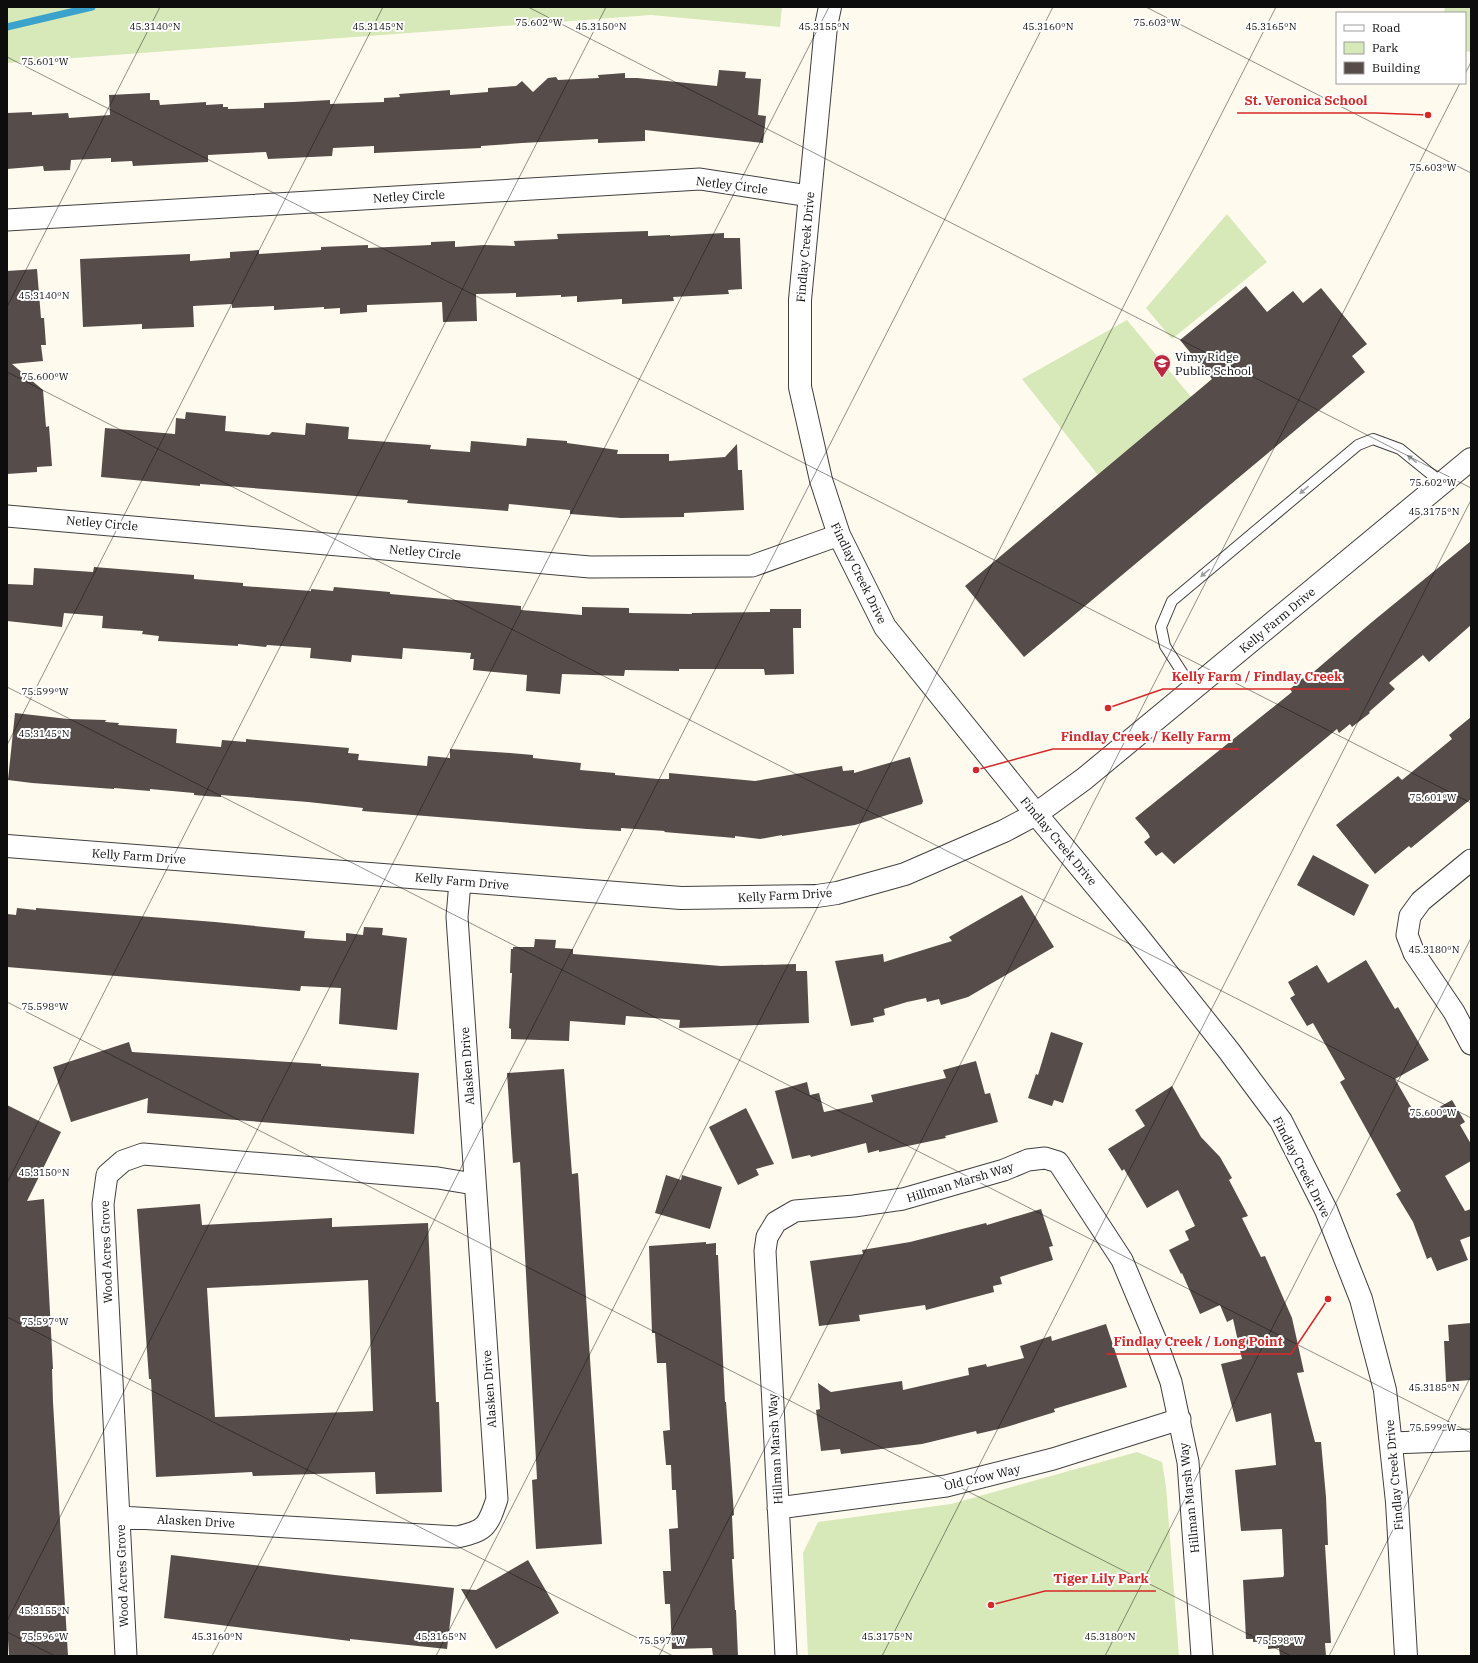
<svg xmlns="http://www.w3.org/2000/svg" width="1478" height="1663" viewBox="0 0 1478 1663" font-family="'IBM Plex Serif',serif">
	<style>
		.green { fill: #d7e9b8 }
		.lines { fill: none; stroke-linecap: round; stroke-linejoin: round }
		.stream { stroke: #3ba3cb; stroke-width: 7 }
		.building { fill: #564d4a; fill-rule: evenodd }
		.service-casing { stroke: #404040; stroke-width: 12 }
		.minor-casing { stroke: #404040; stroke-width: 23 }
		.tertiary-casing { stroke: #404040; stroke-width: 24 }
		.service { stroke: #fff; stroke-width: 10 }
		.minor { stroke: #fff; stroke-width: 21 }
		.tertiary { stroke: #fff; stroke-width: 22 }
		.oneway { fill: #9e9e9e }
		.ticks { fill: none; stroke: #0d0d0d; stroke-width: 1; stroke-opacity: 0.45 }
		.labels { text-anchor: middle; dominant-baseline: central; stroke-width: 4; stroke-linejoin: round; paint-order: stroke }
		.street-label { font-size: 12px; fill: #0d0d0d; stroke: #fff }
		.poi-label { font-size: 12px; fill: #0d0d0d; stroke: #fff; text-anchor: start }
		.ticks-label { font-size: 10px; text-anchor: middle; fill: #0d0d0d; stroke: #fff; stroke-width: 4; stroke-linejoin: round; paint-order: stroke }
		.leader { fill: none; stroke: #d62828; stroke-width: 1.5 }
		.callout-dot { fill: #d62828; stroke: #fff; stroke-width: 1.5 }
		.callout-label { font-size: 13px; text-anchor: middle; font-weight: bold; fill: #d62828; stroke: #fff; stroke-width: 4; stroke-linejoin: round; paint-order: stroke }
	</style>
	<rect width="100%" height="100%" fill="#fffaee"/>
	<path class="green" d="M7 7H782L780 27 651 15 7 63Z
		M1445 7H1471V52L1465 51V13H1444Z
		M1227 214 1267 262 1172 339 1146 308Z
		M1127 320 1192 398 1098 475 1022 379Z
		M1137 1452 1162 1462 1166 1486 1179 1656H808L803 1553 818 1522 951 1504Z"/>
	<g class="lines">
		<path class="stream" d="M7 27 92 7"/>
	</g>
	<path class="building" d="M719 70 746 72 745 78 761 79 758 115 766 116 763 143 645 130V141L598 143V139L522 143 481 146V148L374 153V146L333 148 332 156 268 159 266 152 208 155V162L133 166 132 161 111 162V158L71 160 70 170 44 171 43 166 7 169V113L32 112V115L68 113 69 118 110 115 109 95 150 93V100H159L160 105 206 102V105L223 104V107H228V109L264 108V103L293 102 330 100V104L384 102V98L400 97 399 94 450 90V95L488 92V88L516 86 522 81 533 92 548 78 556 77 558 80 599 78 598 75 625 73V78H637L717 86Z
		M648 231V236L670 235V236L724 233V238H740L742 289 728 290 729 294 673 297 674 301 622 304V299L577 302V296L561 297V295L516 297V293L476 294 477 321 443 322 442 302 367 305V312L340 314V308L324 309V307L274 310V306L232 308V304L193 306 194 327 142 329V324L83 327 80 259 190 254V261L230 258V252L259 250V254L321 250V247L368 245V248L431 245V242L455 241V247L484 245 515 246 514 241 558 239 557 234Z
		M37 269 41 318H44L46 345H41L43 361 12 364 43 390 46 427 49 426 52 466 37 467V472L7 474V271Z
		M1246 286 1267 312 1293 291 1303 303 1321 288 1367 344 1352 356 1365 372 1024 657 965 586 1212 379 1180 340Z
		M186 412 226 416 225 431 269 435 272 432 305 435 306 423 349 427 348 439 431 445 430 449 470 452 471 441 526 446 527 438 567 441V443L618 450 617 454H669V461L725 457 737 444 738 470H742L744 510 684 513V517L621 518 570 514V510L509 504 508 511 407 503 408 500 200 484V486L101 477 105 428 175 434 176 418 185 419Z
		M1471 541V625L1429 662 1423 655 1389 683 1395 689 1369 712 1370 713 1352 727 1350 724 1339 733 1337 729 1174 864 1162 852 1156 856 1144 842 1150 837 1148 833 1135 818 1292 692 1290 689 1309 673 1310 675 1372 622Z
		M94 567 194 575V579L243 583V586L311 591V589L333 591 334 587 390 592V594L521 606V610L582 615V607L629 608V613L692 614V613L770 612V609H801V628H793L794 674 765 675 764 669H679V671L625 670 624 676 562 674 560 694 526 691 527 675 473 670 474 659H470L471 653 403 648 402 659 352 655 351 662 310 658 311 648 267 645 266 647 238 644V646L158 641 159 636 142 634 143 631 102 628 103 616 64 613 62 627 7 621V584L33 585 34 568 93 572Z
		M15 713 68 719 106 720 105 722 119 723 118 725 177 729 176 743 221 747 222 740 246 742V739L326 746 349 748 348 753 359 754 358 760 427 766 428 756 450 758V749L510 753 533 755V758L581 763 580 770 615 773V775L658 779H669V773L755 781 842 766 843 771 854 770V773L910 757 923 801 922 804 855 825 782 836V835L760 839 735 836V838L664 832 665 831 621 828V831L587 829 413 815 362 811 363 808 308 802 221 795V797L206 796 194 795V793L150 789V791L114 788V789L32 783 8 780Z
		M1471 717V799L1411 848 1409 846 1375 874 1336 825 1398 776 1402 780 1452 739 1449 735Z
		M1313 855 1369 885 1354 916 1297 885Z
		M1022 895 1054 947 968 997 941 1005 939 999 927 1002 926 998 907 1002 884 1009 885 1015 873 1018 874 1022 851 1026 835 961 883 954 884 962 952 941 949 937Z
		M17 908 36 910V908L215 922 305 931 304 938 346 941V933L363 935 364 927 383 928 382 935 407 938 397 1030 339 1024 341 988 301 986 300 991 7 967V914L16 915Z
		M535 939 556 940 555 948 573 949V954L721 966 796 964V971H807L809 1023 679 1028 680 1020 626 1016 625 1025 570 1021 569 1041 511 1039V1029L509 1028 512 973H510L511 949H513V947H534Z
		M1366 960 1395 1009 1398 1007 1429 1060 1395 1079 1418 1119 1452 1100 1465 1122 1460 1125 1471 1144V1161L1445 1176 1465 1211 1471 1209V1236L1460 1240 1468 1260 1437 1271 1431 1257 1427 1259 1413 1222 1396 1194 1401 1191 1393 1177 1340 1082 1345 1079 1313 1023 1307 1026 1290 998 1295 995 1288 982 1317 965 1328 983Z
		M1051 1032 1083 1043 1063 1103 1054 1100 1052 1106 1028 1098 1036 1074 1038 1075Z
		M129 1042 132 1052 321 1064V1066L419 1073 414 1134 147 1113 148 1098 71 1122 53 1067Z
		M976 1061 985 1094 990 1093 998 1122 945 1136 946 1138 879 1152V1150L868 1153 866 1143 811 1157 810 1155 792 1159 775 1091 807 1082 810 1095 819 1093 824 1112 873 1102 871 1095 946 1078 943 1070Z
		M564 1069 572 1174 578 1173 602 1544 536 1549 532 1480 537 1479 520 1162 513 1163 507 1073Z
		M1172 1086 1201 1137 1220 1157 1232 1178 1229 1180 1248 1216 1242 1218 1261 1257 1265 1256 1292 1318 1304 1372 1297 1373 1315 1442H1321L1326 1497 1328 1545H1325L1331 1643H1325L1326 1656H1280L1279 1648 1268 1649V1641L1253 1642V1639H1246L1243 1580 1283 1577 1284 1575 1282 1529 1241 1531 1235 1470 1276 1465 1271 1413 1236 1422 1221 1364 1242 1359 1233 1319 1227 1322 1220 1305 1200 1314 1182 1273 1181 1274 1169 1250 1189 1240 1185 1231 1195 1226 1178 1190 1147 1208 1124 1169 1122 1171 1108 1149 1145 1126 1135 1110Z
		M7 1105 61 1132 27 1201 44 1199 53 1369H52L53 1402 68 1656H9L7 1623Z
		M746 1108 774 1164 756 1169 759 1175 738 1185 709 1127Z
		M666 1175 681 1180 682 1175 722 1187 710 1229 655 1213Z
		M200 1204 202 1225 332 1218V1227L428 1223 436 1402H439L442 1492 376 1494 375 1472 253 1476 252 1472 156 1477 151 1379H149L137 1209ZM368 1280 373 1411 215 1417 207 1288Z
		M1041 1209 1053 1246 1049 1247 1053 1260 1000 1277 1002 1284 993 1286 994 1292 926 1310 925 1305 859 1315 860 1321 819 1326 810 1261 863 1254 862 1250 910 1242 986 1223 987 1225Z
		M706 1242V1244L716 1243V1255H718L725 1402H726L734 1515 732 1516 734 1559H732L735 1610H736L738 1656H713L712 1648 672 1649 670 1604H665L663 1571H671L669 1529 678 1528 676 1490H672L671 1465H666L663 1431 670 1430 666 1363H657L655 1333H652L649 1246Z
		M1471 1323V1380L1446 1382 1444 1341H1449L1448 1325Z
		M1106 1324 1127 1387 1054 1409 1055 1412 1003 1428 977 1434 976 1431 922 1444 841 1454 840 1449 821 1451 816 1410 820 1409 818 1383 831 1392 902 1381 903 1390 969 1375 968 1368 986 1364 987 1367 1024 1358 1020 1346 1051 1336 1052 1341Z
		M171 1555 335 1575 454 1588 447 1649 350 1639V1641L164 1618Z
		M528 1560 559 1613 496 1649 461 1589 476 1590Z"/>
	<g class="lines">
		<g class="service-casing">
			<path id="service" d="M1193 689 1165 646 1161 627 1172 601 1358 445 1373 439 1400 449 1442 483"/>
		</g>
		<g class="minor-casing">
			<path id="minor" d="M7 220 700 179 809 196
				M7 516 590 567 752 566 839 535
				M1471 860 1421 901 1410 916 1407 935 1414 953 1454 1012 1471 1044
				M1392 1443 1471 1440
				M778 1508 946 1486 1053 1459 1180 1419
				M120 1517 457 1537C486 1531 488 1526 497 1499L457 917 460 882
				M126 1656 103 1204 107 1175 123 1161 143 1154 438 1178 474 1184
				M786 1656 765 1251 767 1237 776 1222 795 1211 854 1206 903 1199 1004 1170 1028 1160 1045 1158 1058 1162 1122 1260 1156 1341 1171 1382 1188 1462 1202 1656"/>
		</g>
		<g class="tertiary-casing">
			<path id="tertiary" d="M830 7 826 26 800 300V387L821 480 839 535 885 627 1036 814 1136 934 1229 1051 1281 1121 1326 1210 1361 1299 1385 1390 1397 1502 1406 1656
				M7 846 681 898 817 896 837 893 905 874 1004 831 1036 814 1084 779 1471 459"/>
		</g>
		<use href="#service" class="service"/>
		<use href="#minor" class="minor"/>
		<use href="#tertiary" class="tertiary"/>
	</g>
	<defs><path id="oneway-solid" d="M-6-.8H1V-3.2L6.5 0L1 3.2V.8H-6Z"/></defs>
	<g class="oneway">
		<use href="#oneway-solid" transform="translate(1412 459) rotate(-142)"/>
		<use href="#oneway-solid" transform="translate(1304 490) rotate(140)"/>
		<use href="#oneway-solid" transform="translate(1205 573) rotate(140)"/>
	</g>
	<path class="ticks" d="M528 7 1471 488M1146 7 1471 173M7 57 1471 803M1465 74 1471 62M7 307 160 7M7 372 1471 1118M7 687 1471 1433M7 745 383 7M7 1002 1291 1656M7 1183 606 7M7 1317 673 1656M7 1621 829 7M7 1632 55 1656M212 1656 1053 7M436 1656 1276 7M659 1656 1460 83M882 1656 1471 500M1105 1656 1471 938M1329 1656 1471 1376"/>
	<defs>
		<g id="school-pin" transform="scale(0.9)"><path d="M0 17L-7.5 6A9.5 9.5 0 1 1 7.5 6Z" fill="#bc2740" stroke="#fff"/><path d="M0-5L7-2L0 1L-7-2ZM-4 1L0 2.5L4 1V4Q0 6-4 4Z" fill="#fff"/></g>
	</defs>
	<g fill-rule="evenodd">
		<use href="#school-pin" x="1162" y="363"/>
	</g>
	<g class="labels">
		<g class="street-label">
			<text transform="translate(732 185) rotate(7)">Netley Circle</text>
			<text transform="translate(409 196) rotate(-3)">Netley Circle</text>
			<text transform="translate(805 247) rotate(-85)">Findlay Creek Drive</text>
			<text transform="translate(102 523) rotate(5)">Netley Circle</text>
			<text transform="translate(425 552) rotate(5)">Netley Circle</text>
			<text transform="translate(859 573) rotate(64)">Findlay Creek Drive</text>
			<text transform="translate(1277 620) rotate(-40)">Kelly Farm Drive</text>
			<text transform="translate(1059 841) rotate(50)">Findlay Creek Drive</text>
			<text transform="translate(139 856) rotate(4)">Kelly Farm Drive</text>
			<text transform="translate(462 881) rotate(5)">Kelly Farm Drive</text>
			<text transform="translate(785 895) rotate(-3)">Kelly Farm Drive</text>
			<text transform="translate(467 1066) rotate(-94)">Alasken Drive</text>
			<text transform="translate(1302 1167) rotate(63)">Findlay Creek Drive</text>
			<text transform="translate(960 1182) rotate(-17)">Hillman Marsh Way</text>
			<text transform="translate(106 1252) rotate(-92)">Wood Acres Grove</text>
			<text transform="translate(489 1389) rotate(-94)">Alasken Drive</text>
			<text transform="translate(775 1449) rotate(-93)">Hillman Marsh Way</text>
			<text transform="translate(1394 1475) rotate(-95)">Findlay Creek Drive</text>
			<text transform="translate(982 1477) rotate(-13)">Old Crow Way</text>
			<text transform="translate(1189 1498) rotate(-96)">Hillman Marsh Way</text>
			<text transform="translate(196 1521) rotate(3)">Alasken Drive</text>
			<text transform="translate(122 1576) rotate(-92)">Wood Acres Grove</text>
		</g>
		<g class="poi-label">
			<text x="1175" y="356">Vimy Ridge<tspan x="1175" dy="14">Public School</tspan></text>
		</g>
	</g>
	<g class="ticks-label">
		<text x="539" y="26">75.602°W</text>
		<text x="1157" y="26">75.603°W</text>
		<text x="155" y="30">45.3140°N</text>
		<text x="378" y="30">45.3145°N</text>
		<text x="601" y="30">45.3150°N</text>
		<text x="824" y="30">45.3155°N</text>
		<text x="1048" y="30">45.3160°N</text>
		<text x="1271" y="30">45.3165°N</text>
		<text x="45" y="65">75.601°W</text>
		<text x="1433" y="171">75.603°W</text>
		<text x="44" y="299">45.3140°N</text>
		<text x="45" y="380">75.600°W</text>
		<text x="1433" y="486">75.602°W</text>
		<text x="1434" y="515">45.3175°N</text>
		<text x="45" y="695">75.599°W</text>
		<text x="44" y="737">45.3145°N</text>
		<text x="1433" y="801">75.601°W</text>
		<text x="1434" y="953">45.3180°N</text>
		<text x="45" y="1010">75.598°W</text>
		<text x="1433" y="1116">75.600°W</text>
		<text x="44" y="1176">45.3150°N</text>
		<text x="45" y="1325">75.597°W</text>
		<text x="1434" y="1391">45.3185°N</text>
		<text x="1433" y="1431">75.599°W</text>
		<text x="44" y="1614">45.3155°N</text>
		<text x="217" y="1640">45.3160°N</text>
		<text x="441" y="1640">45.3165°N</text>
		<text x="887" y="1640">45.3175°N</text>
		<text x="1110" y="1640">45.3180°N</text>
		<text x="45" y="1640">75.596°W</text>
		<text x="662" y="1644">75.597°W</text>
		<text x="1280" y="1644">75.598°W</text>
	</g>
	<path class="leader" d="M1428 115L1376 113H1237M1108 708L1163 689H1350M976 770L1053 749H1239M1328 1299L1291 1354H1106M991 1605L1045 1591H1156"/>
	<g class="callout-dot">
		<circle cx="1428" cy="115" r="4"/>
		<circle cx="1108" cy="708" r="4"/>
		<circle cx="976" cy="770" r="4"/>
		<circle cx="1328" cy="1299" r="4"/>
		<circle cx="991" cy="1605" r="4"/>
	</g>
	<g class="callout-label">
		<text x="1306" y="105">St. Veronica School</text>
		<text x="1257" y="681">Kelly Farm / Findlay Creek</text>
		<text x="1146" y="741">Findlay Creek / Kelly Farm</text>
		<text x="1198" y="1346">Findlay Creek / Long Point</text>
		<text x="1101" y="1583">Tiger Lily Park</text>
	</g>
	<rect width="1478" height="1663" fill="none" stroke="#0d0d0d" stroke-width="16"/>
	<rect x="1336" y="12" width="130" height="72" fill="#ffffff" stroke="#9e9e9e"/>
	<rect x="1344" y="25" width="20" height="6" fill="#ffffff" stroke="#9e9e9e"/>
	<text x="1372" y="32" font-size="12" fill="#0d0d0d">Road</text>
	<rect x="1344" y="42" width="20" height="12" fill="#d7e9b8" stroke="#9e9e9e"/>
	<text x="1372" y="52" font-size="12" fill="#0d0d0d">Park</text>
	<rect x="1344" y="62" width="20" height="12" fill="#564d4a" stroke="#9e9e9e"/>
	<text x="1372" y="72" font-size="12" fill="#0d0d0d">Building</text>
</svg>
